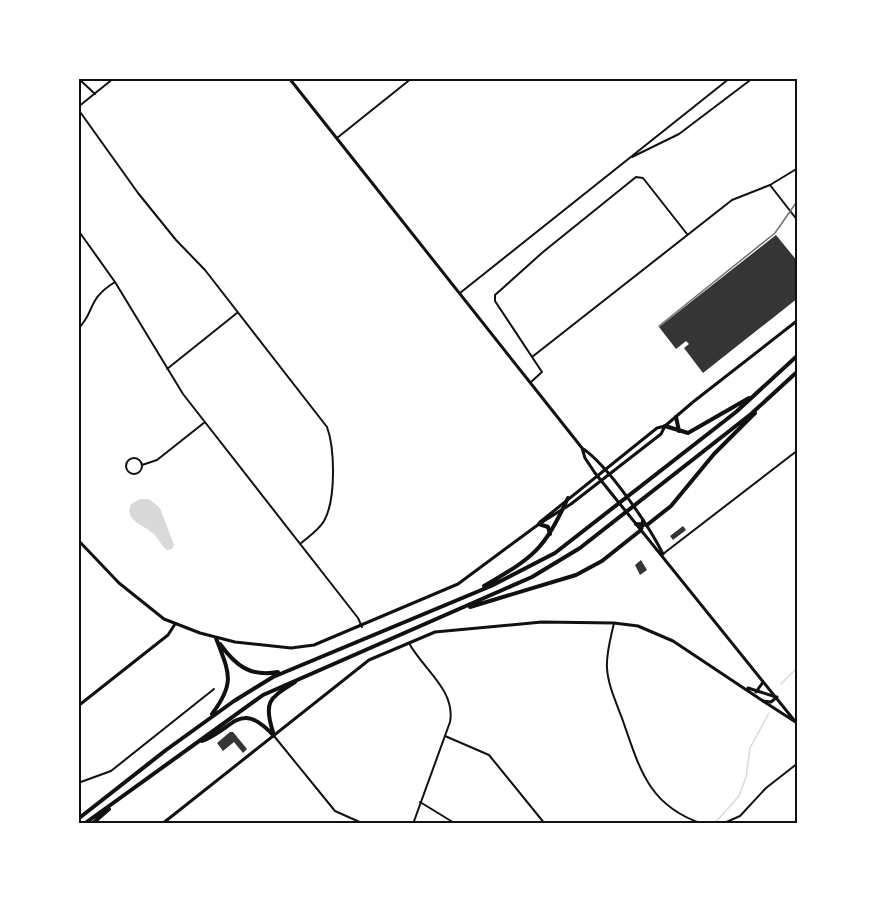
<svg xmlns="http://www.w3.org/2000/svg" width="876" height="902" viewBox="0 0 876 902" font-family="Raleway,sans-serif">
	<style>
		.water { fill: #d9d9d9 }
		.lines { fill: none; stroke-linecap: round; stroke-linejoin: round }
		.stream { stroke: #d9d9d9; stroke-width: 1.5 }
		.building { fill: #353535 }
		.minor { stroke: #111; stroke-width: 2 }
		.tertiary { stroke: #111; stroke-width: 3 }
		.secondary { stroke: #111; stroke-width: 3 }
		.motorway { stroke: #111; stroke-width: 4 }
		.rail { stroke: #707070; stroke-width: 1.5 }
		.neatline { fill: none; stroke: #111; stroke-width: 2 }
	</style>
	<rect width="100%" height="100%" fill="#fff"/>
	<path class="water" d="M140 499H149L160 508 174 545 172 549 167 550C161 545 159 540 155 535 145 525 123 521 131 504Z"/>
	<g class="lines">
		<path class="stream" d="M781 684 798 667
			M714 824 739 796 746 777 750 748 769 713"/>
	</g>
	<path class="building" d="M776 235 798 262V298L703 373 684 348 689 344 686 341 676 349 659 327Z
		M683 526 686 530 673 540 670 536Z
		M641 560 647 570 640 575 635 565Z
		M230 732H233L247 749 243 753 234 742 223 751 217 743Z"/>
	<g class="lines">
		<path class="minor" d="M78 78 95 94
			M78 107 114 78
			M78 109 138 193 176 240 205 270 327 427C335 449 336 500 324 521 319 530 308 537 300 544
			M337 138 412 78
			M632 157 679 134 753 78
			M770 185 798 221
			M78 230 115 282 183 394 358 618 362 627
			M460 293 730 78
			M78 329C96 311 86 300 115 282
			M532 357 732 200 770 185 798 168
			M167 369 237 313
			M531 382 542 372 495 301V295L543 252 636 177 643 178 687 234
			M126 466a8 8 0 1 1 16 0a8 8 0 1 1-16 0Z
			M142 465 157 460 205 422
			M663 554 798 450
			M614 623C611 637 606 653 607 668 608 686 617 704 623 721 640 770 649 806 703 824
			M409 643C422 668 456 690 450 722L413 824
			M274 736 335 811 364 824
			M445 736 489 755 545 824
			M78 783 111 771 214 689
			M420 802 456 824
			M722 824 740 816 766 788 798 763"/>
		<path class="tertiary" d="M540 522 657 428 665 426
			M78 540 119 583 164 619 200 633 235 642 291 648 314 645 458 584 539 524 571 504 661 434 665 426 693 402 798 320
			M748 688 776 697
			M78 706 168 635 175 624
			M162 824 369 660 435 632 542 622 614 623 638 626 673 641 763 701 771 702 777 697"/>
		<path class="secondary" d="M289 78 582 448C608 465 649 526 663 554
			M582 448 585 458 595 473 798 725
			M756 692 763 682
			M763 701 794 721"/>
		<path class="motorway" d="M676 417 679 431
			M665 426 688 433 749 398
			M539 524 548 527 550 534
			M636 524 647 525 671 506 714 454 755 413
			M484 586C535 556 543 551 568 498
			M470 607 576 575 602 561 641 530 643 521
			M220 644C236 666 250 677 278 672
			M212 714C236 682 229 673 216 638
			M273 732C263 701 270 698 295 682
			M202 741C235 728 240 699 274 736
			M78 819 166 750 234 701 273 677 491 586 555 553 736 412 798 355
			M84 824 263 695 532 577 580 548 751 414 798 371
			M92 824 109 809"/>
		<path class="rail" d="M659 326 775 233 798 200"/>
	</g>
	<rect width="876" height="902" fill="none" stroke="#ffffff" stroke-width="159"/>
	<rect x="80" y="80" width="716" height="742" class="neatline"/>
</svg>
